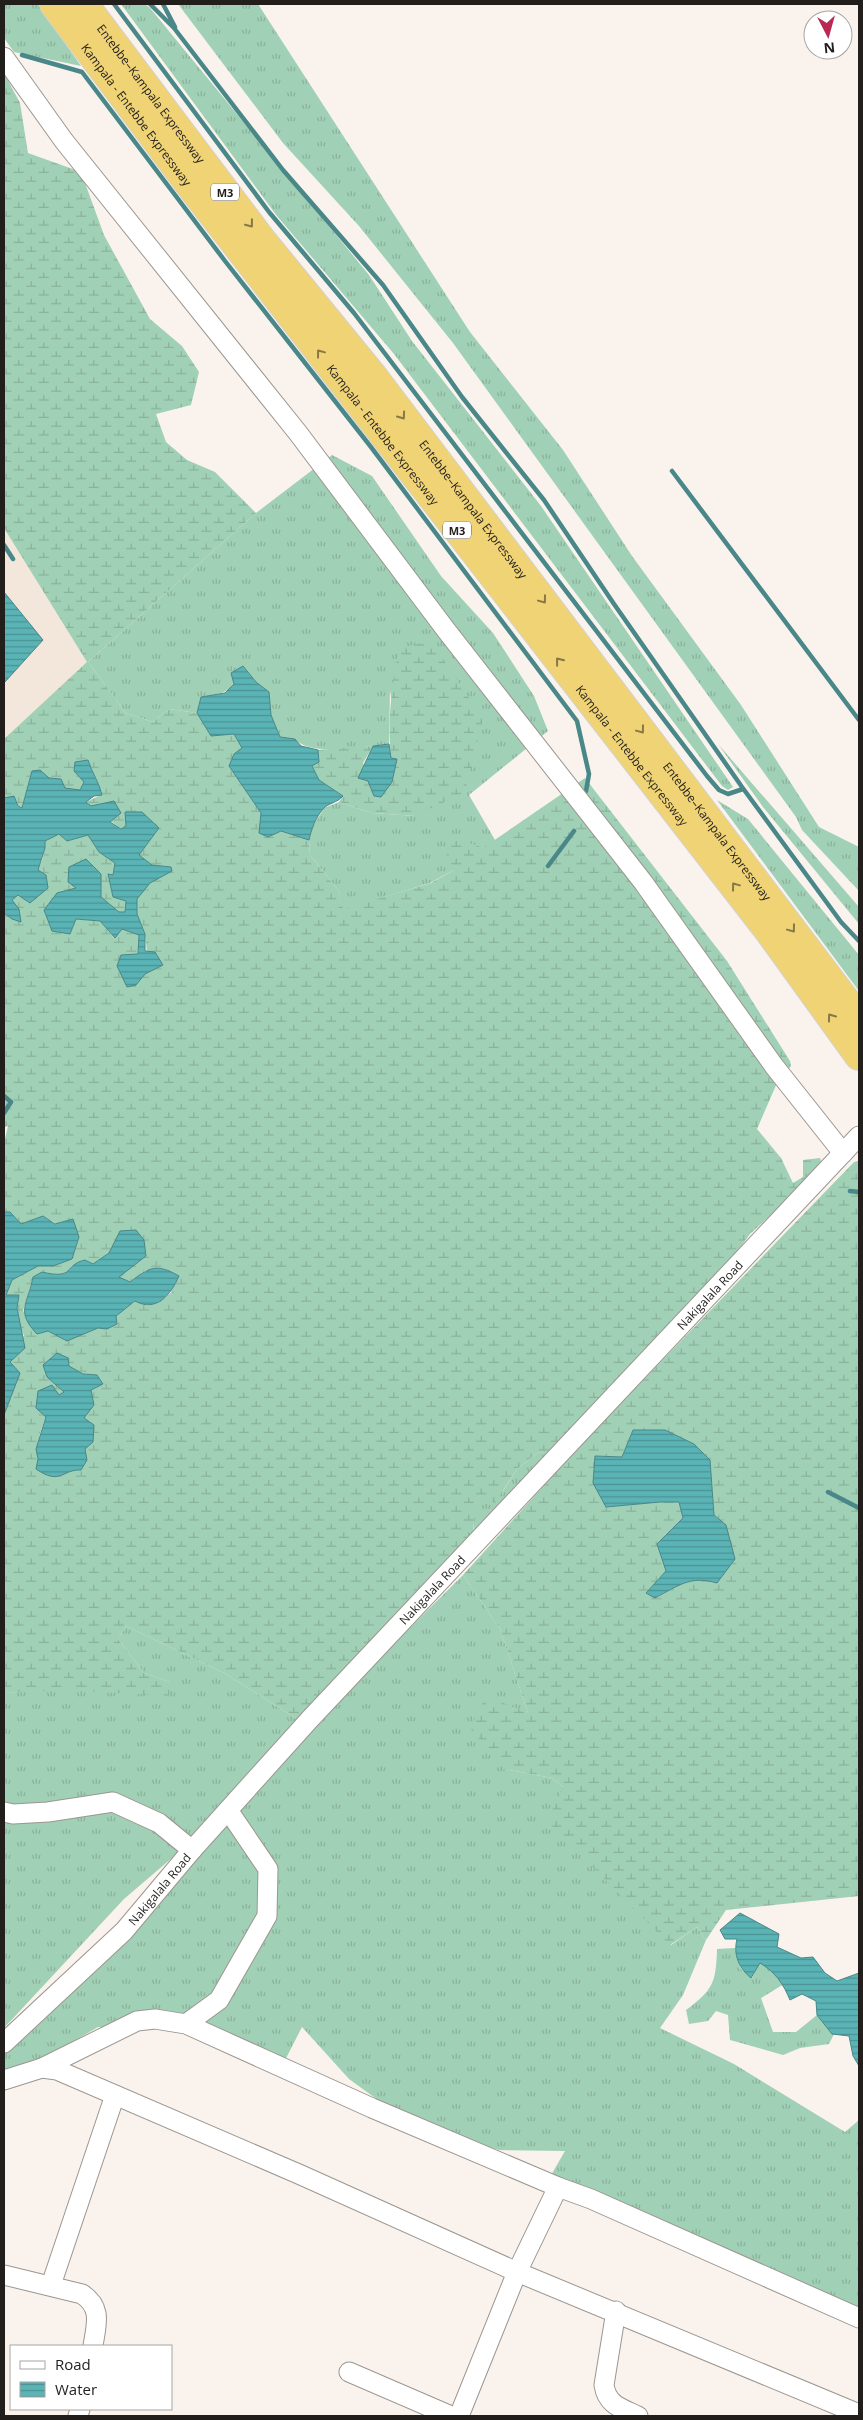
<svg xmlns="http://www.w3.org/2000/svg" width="863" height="2420" viewBox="0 0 863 2420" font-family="'Open Sans',sans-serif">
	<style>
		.built { fill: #f3e6da }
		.grass { fill: url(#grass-tufts) }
		.wetland { fill: url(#wetland-marsh); fill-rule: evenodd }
		.water { fill: url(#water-rules); stroke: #498788 }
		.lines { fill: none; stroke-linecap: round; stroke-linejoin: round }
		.stream { stroke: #498788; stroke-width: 4.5 }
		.street-casing { stroke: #9c9690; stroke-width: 21 }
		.highway-casing { stroke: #d3d2d2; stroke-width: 30 }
		.street { stroke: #fff; stroke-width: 19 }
		.highway { stroke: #efd375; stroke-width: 28 }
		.oneway { stroke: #887848 }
		.labels { text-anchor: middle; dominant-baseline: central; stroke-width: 5; stroke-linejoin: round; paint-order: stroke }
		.shield { fill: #fff; stroke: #646260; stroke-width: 1 }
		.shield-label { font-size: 11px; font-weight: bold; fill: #211e1c }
		.street-label { font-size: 12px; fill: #211e1c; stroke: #fff }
	</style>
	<defs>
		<pattern id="grass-tufts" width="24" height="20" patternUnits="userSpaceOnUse" patternTransform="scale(1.25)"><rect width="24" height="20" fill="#a0d0b5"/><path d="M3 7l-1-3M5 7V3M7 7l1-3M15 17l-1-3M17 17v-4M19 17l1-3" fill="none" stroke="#8ab29b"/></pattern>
		<pattern id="wetland-marsh" width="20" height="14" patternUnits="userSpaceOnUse" patternTransform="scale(1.25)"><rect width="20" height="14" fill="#a0d0b5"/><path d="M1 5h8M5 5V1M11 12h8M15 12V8" fill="none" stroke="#8ab29b"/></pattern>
		<pattern id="water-rules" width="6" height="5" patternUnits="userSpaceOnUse" patternTransform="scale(1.25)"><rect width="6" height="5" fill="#5ab4b6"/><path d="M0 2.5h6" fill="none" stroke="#4a9293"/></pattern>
	</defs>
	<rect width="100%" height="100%" fill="#faf3ed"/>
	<path class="built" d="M4 528 88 662 4 739Z"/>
	<path class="grass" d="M4 4H38L81 66 14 52 4 38Z
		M121 4H145L150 8 369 275 412 341 541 506 733 787 728 790 722 786 394 354 277 216Z
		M178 4H258L470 332 563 450 632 556 741 705 819 827 859 847V891L802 830 796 817 453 343 359 226 283 143Z
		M332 455 372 476 441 576 493 633 534 696 548 731 469 795 495 840 454 870 430 883 342 910 339 891 310 855 309 840 312 828 324 808 339 802 372 813 415 816 390 691 389 744C365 746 312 758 295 739L280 737 271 715 269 692 256 682 243 666C229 693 231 692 201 697L197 713 169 709 153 722 126 713 88 662 256 513Z
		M718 744 859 907V924L763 807Z
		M717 800 748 819 859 955V991Z
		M539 1452 550 1454 475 1537C471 1522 475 1510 479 1495L503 1491 517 1469Z
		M463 1575 500 1629 528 1713 504 1769 552 1778 563 1787 671 1945 697 1927 706 1940 683 1995 660 2028 734 2064 845 2132 859 2120V2313L550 2177 565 2151 499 2150 407 2121 349 2079 302 2027 279 2072 177 2027H98L31 2066 4 2074V2047L221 1816 124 1899 4 2028V1693L170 1682 144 1673 118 1639 126 1626 226 1674 300 1721 243 1779 229 1808Z
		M735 1948 741 1969 752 1978 760 1962 770 1969 784 1984 761 1998 773 2032H796L817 2015 834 2034 829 2044 800 2048 783 2055 730 2040 728 2015 716 2011 708 2021 689 2024 686 2010C713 1990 716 1983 717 1949Z"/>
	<path class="wetland" d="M4 73 20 103 28 153 81 172 104 235 150 319 182 346 199 372 191 405 156 414 166 442 187 460 215 472 256 513 88 662 126 713 153 722 169 709 197 713 211 736 234 734 242 748 229 766 261 813 268 837 281 831 309 840 310 855 339 891 343 909 431 883 454 870 445 851 457 838 483 848 585 778 727 961 790 1061 791 1066 777 1083 757 1129 781 1158 793 1183 803 1177V1160L820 1158 823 1167 750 1234 730 1261 550 1454 539 1452 517 1469 495 1503 479 1496 473 1527 475 1537 300 1721 226 1674 126 1626 118 1639 144 1673 170 1682 169 1696 67 1690 4 1693V1415L10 1362 24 1335C16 1323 16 1309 19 1295L5 1296 12 1280 38 1266H53L72 1259 79 1237 43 1216 21 1224 10 1212H4V1143L8 1126 4 1127V913L12 919 11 900C29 888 46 864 45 841L59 834 67 841 88 835 99 852 115 863 113 875H108L113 897 126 901 125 912H119L101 897V874L76 888 70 934 76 919 100 921 114 938 122 929 139 935 138 954 127 987C150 982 148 955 145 935 143 923 131 911 137 899 143 885 160 875 170 867L152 865 139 855 159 828 126 827 121 829 86 802 101 795C99 781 92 773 88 760L74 771 84 782 80 790 64 788 61 779 49 778 32 771 22 808 17 804 14 796 4 798V739L87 662 4 528ZM109 1253 146 1255 118 1277 130 1282 146 1270 172 1292C159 1302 151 1311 136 1301L115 1316 117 1324 98 1328 67 1341 48 1331 23 1311 33 1277 42 1272C76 1280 63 1266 85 1260L93 1264ZM69 1366 83 1374 97 1375 103 1384 91 1390 84 1419 85 1449 38 1460C34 1441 48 1404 64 1392L47 1377Z
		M431 641 483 719 465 792 415 816 372 813 339 802 343 796 319 780 312 766 319 762 318 750 373 746 363 763 374 796 381 797 397 759 391 758C387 720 392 684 399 648Z
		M859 1161V1896L726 1910 706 1940 697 1927 670 1945 547 1821 563 1787 552 1778 504 1769 470 1728 486 1696 528 1713 500 1629 463 1575 588 1437 854 1162ZM633 1430H665L694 1444 710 1460 714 1515 726 1525 701 1579 680 1584 656 1598 646 1593 666 1571 657 1544 683 1518 679 1502H660L606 1507 595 1456 622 1457Z"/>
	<path class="water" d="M4 592 43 640 4 683Z
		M243 666 256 682 269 692 271 715 280 737 295 739 301 746 318 750 319 762 312 766 319 780 343 796C337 803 328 803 323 809 316 817 311 830 309 840L281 831 268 837 259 833 261 813 229 766 234 754 242 748 234 734 211 736 197 713 201 697 225 693 234 684 231 673Z
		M389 744 391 758 397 759 392 782 381 797 374 796 368 781 358 778 373 746Z
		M88 760C92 773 99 782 102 795L94 796 86 802 91 806 114 801 121 813 110 822 121 829 126 826 125 812H142L159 828 139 855 152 865 171 867 172 871 150 883 137 899V914L145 934V951L155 952 163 965 145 974 136 985 127 987 117 966 121 955 138 954 139 935 122 929 115 938 100 921 76 919 70 934 52 931 44 910 57 893 76 888 68 882 69 867 86 859 101 874V897L119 912H125L126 901 113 897 108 874 113 875 115 863 99 852 88 835 67 841 59 834 45 841V848L38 870 46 875 48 888 30 903 18 895 12 900 19 909 21 922 12 919 4 913V798L14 796 18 806 22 808 32 771 40 770 49 778 61 779 65 788 80 790 84 782 74 771 75 762Z
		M4 1212H10L21 1224 43 1216 55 1224 73 1219 79 1237 72 1259 53 1266H38L12 1280 6 1295H19L17 1308 25 1348 10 1362 20 1373 4 1415Z
		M136 1230 144 1240 146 1256 119 1277 130 1282C150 1267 156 1263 179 1276 171 1294 157 1313 135 1301L116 1316 117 1324 107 1329 98 1328 67 1341 48 1331 37 1334C15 1311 28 1304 33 1277L42 1272C76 1280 63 1265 85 1260L93 1264 109 1253 120 1231Z
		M57 1353 68 1358 69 1366 83 1374 97 1375 103 1384 91 1390 94 1405 84 1418 94 1425 93 1442 85 1449 87 1460 81 1470C62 1469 61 1486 36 1469L38 1459 36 1449 46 1417 36 1408 38 1391 52 1385 59 1395 64 1392 47 1377 43 1365Z
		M633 1430H665L694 1444 710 1460 714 1515 726 1525 735 1559 717 1583C690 1575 678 1586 655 1598L646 1593 666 1571 657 1544 683 1518 679 1502H660L606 1507 593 1483 595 1456 622 1457Z
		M740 1913 779 1934 777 1947 801 1958 813 1957 825 1973 837 1981 859 1973V2066L853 2056 849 2036 832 2034 817 2015 816 2001 802 1994 790 2000C783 1983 775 1972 760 1963L751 1978C739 1968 733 1955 737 1939H725L720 1930Z"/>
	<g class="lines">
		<path class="stream" d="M114 4 269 212 354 313 707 776 719 790 728 794 743 789
			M150 4 174 28 283 170 383 285 462 397 544 500 614 604 742 787 841 922 859 941
			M163 4 175 27
			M22 55 82 72 225 261 371 447 577 721 589 774 586 791
			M672 471 859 720
			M4 545 13 559
			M548 866 574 831
			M4 1096 11 1102 4 1113
			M850 1191 859 1192
			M828 1492 859 1508"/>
		<g class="street-casing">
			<g id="street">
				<path d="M4 57 64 141 298 433 446 630 643 882 774 1066 843 1153"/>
				<path d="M4 1812 13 1814 48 1812 113 1802 159 1823 192 1850"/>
				<path d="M186 2024 219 2000 267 1916 268 1869 228 1810"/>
				<path id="s1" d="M4 2043 124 1931 192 1850 310 1719 859 1136"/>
				<path d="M42 2068 137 2021 155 2019 186 2024 372 2108 558 2187"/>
				<path d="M4 2080 42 2068 57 2070 301 2175 517 2272 859 2414"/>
				<path d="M4 2275 82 2294C103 2308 96 2325 93 2346"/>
				<path d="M51 2285 115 2095"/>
				<path d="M616 2311 604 2385C607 2405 621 2408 638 2416"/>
				<path d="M349 2372 451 2416"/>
				<path d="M78 2416 80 2409"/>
				<path d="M459 2416 517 2272 558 2187 591 2199 859 2318"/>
			</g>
		</g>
		<g class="highway-casing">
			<g id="highway">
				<path id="s2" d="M54 4 189 184 768 930 859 1056"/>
				<path id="s3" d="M84 4 261 239 373 376 859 1018"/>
			</g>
		</g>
		<use href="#street" class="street"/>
		<use href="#highway" class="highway"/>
	</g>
	<defs><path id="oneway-chevron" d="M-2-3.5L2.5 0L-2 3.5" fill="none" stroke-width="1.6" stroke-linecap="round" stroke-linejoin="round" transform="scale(1.25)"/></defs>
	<g class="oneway">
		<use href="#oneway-chevron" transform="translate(250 224) rotate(52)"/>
		<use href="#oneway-chevron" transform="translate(320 353) rotate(-127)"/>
		<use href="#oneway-chevron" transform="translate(402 416) rotate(54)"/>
		<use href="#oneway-chevron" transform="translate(543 600) rotate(53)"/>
		<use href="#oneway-chevron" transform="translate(559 661) rotate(-128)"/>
		<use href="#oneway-chevron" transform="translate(641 730) rotate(53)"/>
		<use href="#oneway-chevron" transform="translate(735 886) rotate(-127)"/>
		<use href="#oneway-chevron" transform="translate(792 929) rotate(53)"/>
		<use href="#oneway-chevron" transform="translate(831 1017) rotate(-126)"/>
	</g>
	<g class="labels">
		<g class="shield">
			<rect x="211" y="183.5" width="28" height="17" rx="4"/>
			<rect x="443" y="521.5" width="28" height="17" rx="4"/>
		</g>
		<g class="shield-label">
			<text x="225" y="192">M3</text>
			<text x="457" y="530">M3</text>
		</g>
		<g class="street-label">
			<text stroke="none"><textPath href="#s3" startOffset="112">Entebbe–Kampala Expressway</textPath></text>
			<text stroke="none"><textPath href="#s2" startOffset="138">Kampala - Entebbe Expressway</textPath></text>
			<text stroke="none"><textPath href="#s2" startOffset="542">Kampala - Entebbe Expressway</textPath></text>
			<text stroke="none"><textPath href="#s3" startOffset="638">Entebbe–Kampala Expressway</textPath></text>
			<text stroke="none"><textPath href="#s2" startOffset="948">Kampala - Entebbe Expressway</textPath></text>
			<text stroke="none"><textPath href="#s3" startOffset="1042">Entebbe–Kampala Expressway</textPath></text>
			<text stroke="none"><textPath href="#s1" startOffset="1029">Nakigalala Road</textPath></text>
			<text stroke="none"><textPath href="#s1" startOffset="624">Nakigalala Road</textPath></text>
			<text stroke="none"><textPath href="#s1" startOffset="219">Nakigalala Road</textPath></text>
		</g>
	</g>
	<rect width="863" height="2420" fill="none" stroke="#211e1c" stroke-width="10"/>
	<rect x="10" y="2345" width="162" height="65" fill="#ffffff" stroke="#a6a5a4"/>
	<rect x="20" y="2361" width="25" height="8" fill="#ffffff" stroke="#a6a5a4"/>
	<text x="55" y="2370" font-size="15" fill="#211e1c">Road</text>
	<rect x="20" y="2382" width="25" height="15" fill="url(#water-rules)" stroke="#a6a5a4"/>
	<text x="55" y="2395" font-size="15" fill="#211e1c">Water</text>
	<g transform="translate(828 35) rotate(174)"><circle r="24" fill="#ffffff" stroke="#a6a5a4"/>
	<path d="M0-4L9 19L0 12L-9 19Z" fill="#b82954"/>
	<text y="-8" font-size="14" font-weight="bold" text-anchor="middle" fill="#211e1c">N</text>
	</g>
</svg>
